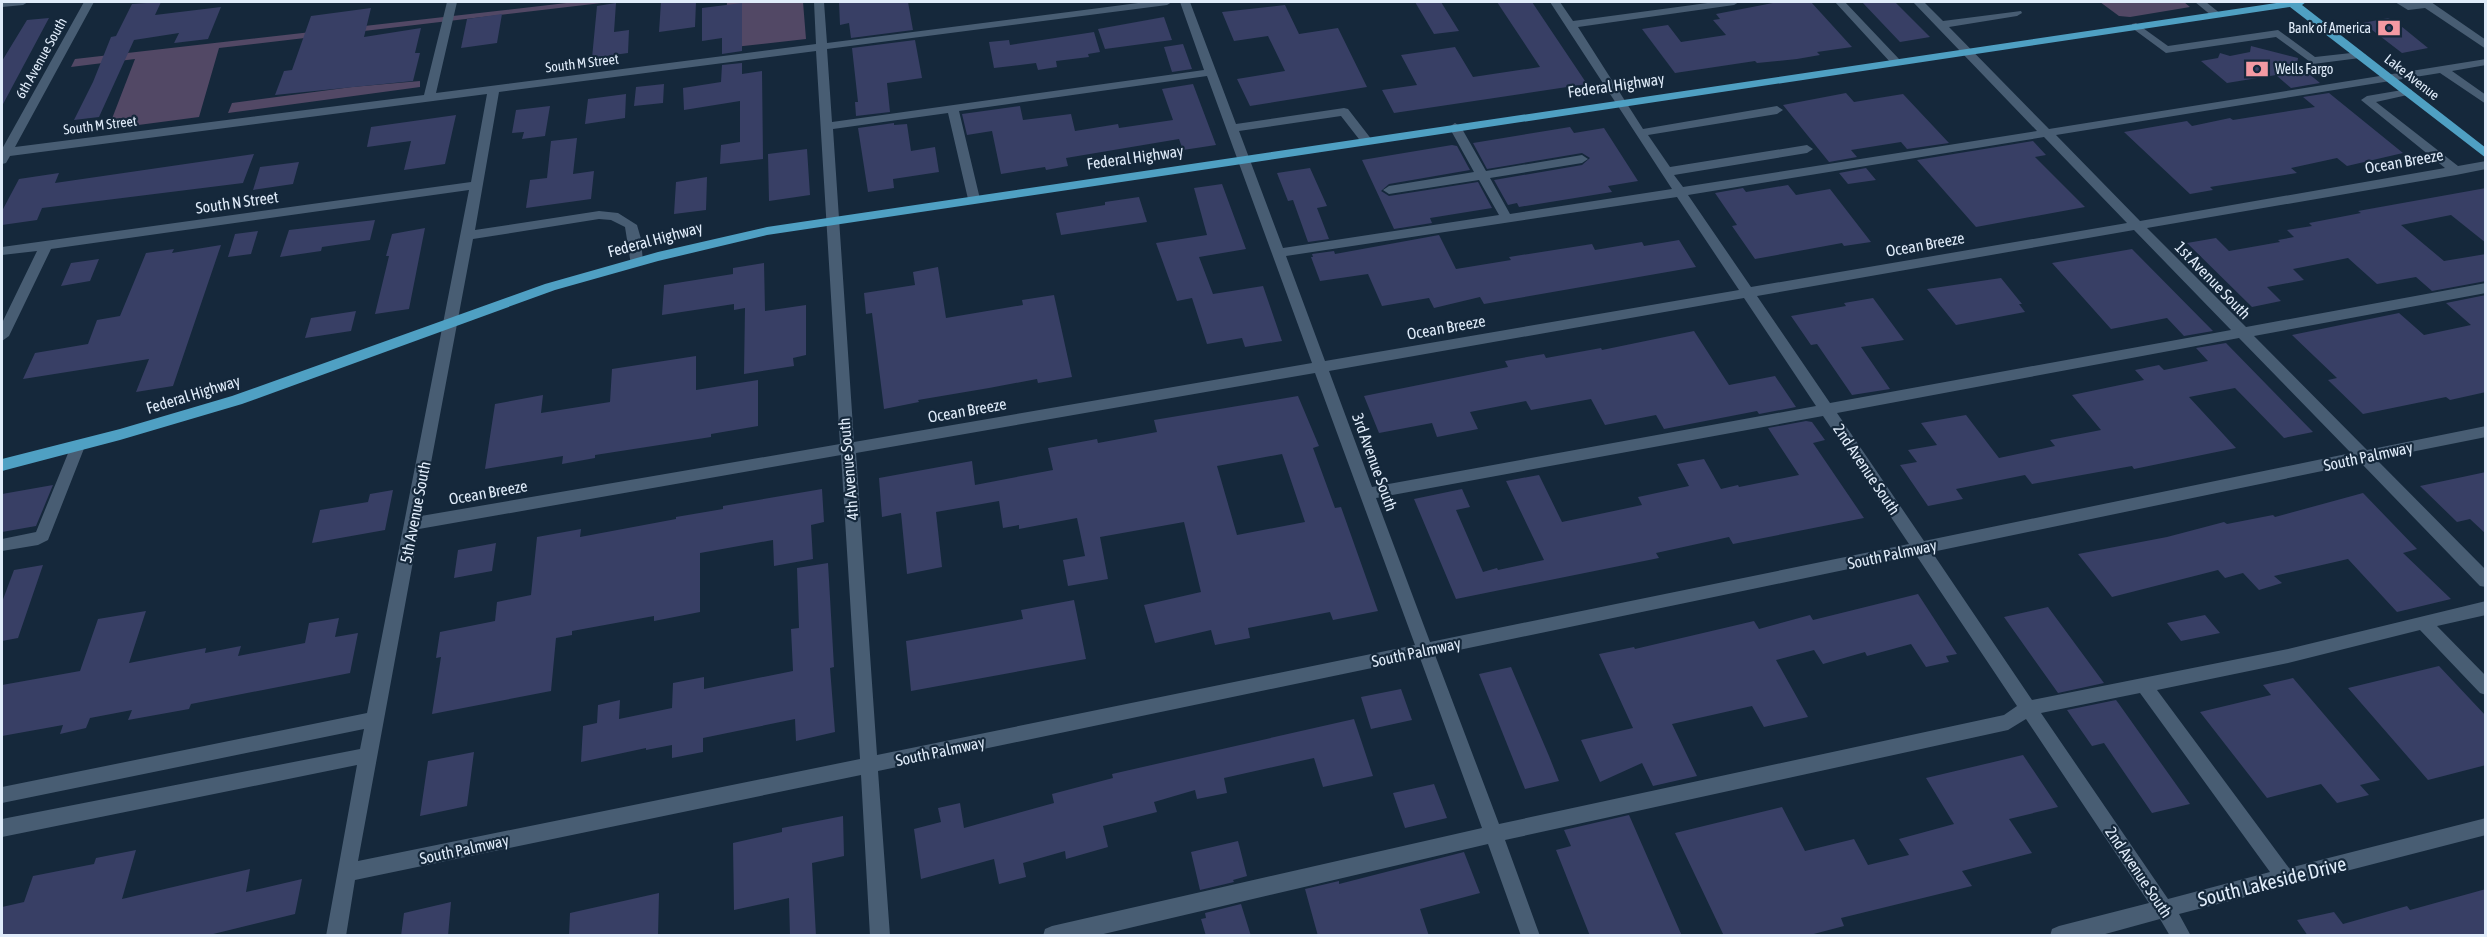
<svg xmlns="http://www.w3.org/2000/svg" width="2487" height="937" viewBox="0 0 2487 937" font-family="'Asap Condensed',sans-serif">
	<style>
		.green { fill: #524865 }
		.building { fill: #383f65; fill-rule: evenodd }
		.lines { fill: none; stroke-linecap: round; stroke-linejoin: round }
		.minor { fill: #485d73; fill-rule: evenodd }
		.major { fill: #4fa0c3; fill-rule: evenodd }
		.labels { text-anchor: middle; dominant-baseline: central; stroke-width: 4.5; stroke-linejoin: round; paint-order: stroke }
		.far-poi-label { font-size: 14px; fill: #e0ecfa; stroke: #15283b; text-anchor: end }
		.far-street-label { font-size: 14px; fill: #e0ecfa; stroke: #15283b }
		.street-label { font-size: 16px; fill: #e0ecfa; stroke: #15283b }
		.near-street-label { font-size: 20px; fill: #e0ecfa; stroke: #15283b }
	</style>
	<rect width="100%" height="100%" fill="#15283b"/>
	<path class="green" d="M575 2H610L219 48 199 117 108 129 135 59 71 67 75 59Z
		M727 2H803L806 39 725 48Z
		M2100 2H2184L2190 7 2130 17 2119 16Z
		M420 81V87L228 113 232 103 352 87Z"/>
	<path class="building" d="M161 2 155 15 221 7 208 39 174 43 179 33 134 40 99 117 74 120 93 82 111 37 116 36 132 4Z
		M661 2H696L695 27 659 32Z
		M839 2H908L913 30 851 38 849 23 840 25Z
		M1415 2H1441L1459 31 1434 34Z
		M1497 2H1532L1587 84 1394 113 1382 90 1417 85 1401 55 1455 47 1473 77 1540 67Z
		M1778 2H1811L1852 47 1817 52 1820 55 1797 59 1757 63 1755 61 1675 73 1642 29 1668 25 1681 42 1726 35 1713 20 1720 19 1716 14Z
		M1862 2H1895L1930 37 1900 42Z
		M616 3 614 32 629 30 628 53 592 58 597 6Z
		M742 3V51L722 54V38L702 41V8Z
		M1285 5 1299 34 1338 28 1367 87 1250 106 1237 79 1285 71 1268 36 1234 41 1222 12Z
		M371 8 364 37 421 28 415 53H420L413 81 275 95 284 71 292 70 311 16Z
		M502 14 497 43 461 48 467 19Z
		M1164 17 1172 40 1105 49 1098 29Z
		M49 18 2 106V61L27 20Z
		M2388 18 2396 22 2428 48 2402 53 2363 23Z
		M1094 32 1100 52 1088 54 1089 57 1056 61 1057 67 1038 70 1036 63 994 68 989 42 1009 40 1010 45Z
		M915 40 922 78 887 83 890 112 856 116 855 102H858L852 48Z
		M1183 44 1192 69 1172 72 1164 47Z
		M2251 46 2298 58 2297 64 2320 83 2291 88 2276 75 2227 83 2201 61 2218 58 2220 53 2230 56 2250 52Z
		M742 63V74L762 71 763 159 720 164 721 145 740 142V101L684 110 683 88 721 82 722 65Z
		M664 84 663 103 634 106 636 87Z
		M1193 84 1216 145 1183 150 1179 139 1066 158 1068 166 1046 170 1045 167 1001 174 992 131 967 135 962 114 1020 106 1023 120 1071 114 1075 131 1118 124 1119 128 1173 120 1162 89Z
		M1846 93 1854 102 1903 94 1949 143 1907 149 1901 142 1851 150 1857 157 1829 162 1783 105Z
		M2329 93 2403 153 2347 166 2337 158 2291 168 2297 173 2210 187 2213 190 2190 194 2124 132 2187 121 2192 126 2230 118 2233 120 2315 107 2303 97Z
		M626 94 625 118 585 124 588 99Z
		M550 106 545 136 522 139 524 132 512 133 516 110Z
		M456 115 445 164 404 170 411 141 367 147 371 127Z
		M894 123V125L907 124 911 151 935 147 939 172 893 179 894 188 868 192 858 128Z
		M1570 127 1574 133 1604 128 1638 181 1608 186 1612 192 1519 207 1517 203 1508 205 1494 180 1582 165 1590 158 1582 153 1487 169 1473 143Z
		M577 138 573 174 594 171 591 199 526 208 530 180 547 178 551 141Z
		M2033 141 2046 155 2035 157 2085 207 1976 227 1917 160Z
		M1452 145 1457 146 1470 170 1389 184 1381 191 1389 196 1478 182 1492 208 1430 218 1432 223 1394 229 1362 160Z
		M807 149 810 195 769 201 768 154Z
		M254 154 243 183 42 208 37 220 2 225V211L19 179 59 173 55 183Z
		M299 162 293 184 253 190 260 167Z
		M1310 168 1327 206 1317 208 1329 239 1308 242 1293 200 1288 201 1277 173Z
		M1866 168 1876 180 1848 184 1839 173Z
		M707 177 706 210 674 214 676 182Z
		M1222 184 1246 249 1199 257 1213 294 1263 286 1282 341 1245 347 1242 338 1207 344 1192 298 1177 301 1156 243 1207 235 1194 188Z
		M1788 185 1796 195 1830 189 1871 242 1844 246 1842 243 1755 259 1732 226 1737 225 1715 193 1743 188 1746 192Z
		M2486 188V243L2451 215 2401 225 2444 261 2486 254V281L2432 291 2416 277 2377 284 2348 258 2293 269 2304 280 2267 287 2281 301 2252 307 2187 243 2216 238 2229 251 2280 242 2278 240 2294 237 2287 230 2312 226 2309 223 2361 213 2358 211Z
		M1139 197 1147 222 1061 235 1056 213 1105 205V202Z
		M375 220 370 240 322 247 321 251 280 257 289 230Z
		M425 228 409 309 375 314 389 256H386L392 234Z
		M258 231 251 254 228 257 235 234Z
		M1439 235 1456 269 1511 260 1509 257 1592 244 1595 250 1642 242 1644 246 1679 240 1696 267 1484 304 1480 297 1434 308 1429 298 1382 306 1368 274 1320 281 1311 257H1313L1312 254 1334 251 1335 254Z
		M221 245 173 386 136 392 149 359 23 379 35 353 88 344 97 320 120 316 146 253 174 249 172 253Z
		M2132 249 2213 331 2184 336 2167 318 2111 329 2052 263Z
		M99 259 90 281 61 286 71 263Z
		M764 263 765 311 806 305V355L793 358 794 366 744 374 745 308 734 310V304L662 315 664 285 733 274V268Z
		M938 267 946 318 1023 305 1022 300 1054 295 1072 377 1038 383 1037 379 989 388 918 400 919 402 884 409 872 313 866 314 864 293 915 285 913 272Z
		M2001 278 2022 304H2019L2025 312 1956 325 1927 289Z
		M2486 295V392L2450 400 2446 397 2363 414 2328 380 2337 378 2292 335 2399 313 2424 335 2471 325 2446 303Z
		M1873 298 1904 340 1861 347 1890 389 1852 395 1817 344 1811 345 1791 316 1846 306 1844 303Z
		M356 311 351 331 305 338 311 318Z
		M1694 331 1729 385 1775 376 1796 407 1759 414 1757 411 1664 429 1656 415 1605 425 1591 399 1531 410 1526 401 1470 412 1478 429 1437 437 1432 423 1379 433 1364 396 1508 367 1505 361 1544 354 1546 358 1601 348 1602 350Z
		M2226 343 2313 432 2284 438 2235 388 2189 397 2236 448 2134 469 2132 466 2032 484 2025 475 1956 489 1963 499 1928 506 1900 465 1917 462 1908 450 1937 445 1921 423 1966 415 1999 458 2055 446 2050 440 2101 430 2072 395 2144 380 2135 370 2159 365 2164 370 2208 361 2196 348Z
		M696 356V390L758 380V426L711 434V437L595 455V458L562 464 563 456 485 469 495 404 543 395 541 413 610 402 612 369Z
		M1298 396 1319 446 1313 448 1335 508 1341 507 1378 611 1333 620 1330 612 1248 628 1250 638 1215 645 1211 630 1155 643 1144 605 1201 592 1184 522 1100 537 1108 579 1068 586 1063 560 1085 556 1077 518 1019 529V525L1003 528 999 501 936 512 942 567 907 574 901 513 882 517 879 478 972 461 975 485 1053 470 1048 448 1097 439 1098 443 1157 432 1154 420ZM1282 454 1305 522 1237 535 1217 466Z
		M1806 421 1812 422 1825 440 1813 443 1864 518 1733 544 1729 537 1656 553 1659 558 1456 599 1414 499 1462 489 1470 507 1456 510 1483 572 1497 568 1498 570 1544 560 1506 481 1539 475 1562 522 1642 505 1638 497 1689 486 1677 464 1704 459 1721 489 1738 485 1739 487 1799 475 1768 428Z
		M2486 472V534L2470 519 2457 522 2420 486Z
		M53 485 36 526 2 532V494Z
		M822 489 824 522 811 525 813 559 774 566 773 540 700 553V612L654 621V616L572 631V635L556 638 551 691 432 714 441 657 436 658 440 632 495 621 497 602 531 595 537 537 581 529 580 537 676 519V517L723 509V506Z
		M393 490 385 530 312 543 320 510 368 502 370 494Z
		M2363 493 2417 549 2403 553 2451 599 2397 612 2348 559 2274 576 2282 583 2259 590 2243 573 2225 578 2218 570 2112 597 2078 554 2167 537 2224 522 2227 524 2273 515 2275 517Z
		M496 543 492 571 454 578 458 550Z
		M828 563 834 667 830 668 835 732 796 741 795 719 703 738V752L672 758V745L646 750V748L581 762 583 726 597 723 598 705 620 700 619 719 672 708 673 683 704 677V689L793 671 791 629 799 628 797 568Z
		M43 565 18 638 2 641V602L14 570Z
		M1918 594 1957 654 1946 656 1949 662 1926 667 1911 644 1867 656 1865 652 1823 664 1814 650 1776 660 1808 717 1764 727 1752 706 1672 724 1697 776 1653 786 1642 763 1600 782 1581 740 1633 728 1599 654 1634 647 1635 649 1754 621 1759 629 1810 615 1813 620Z
		M1074 600 1086 659 911 691 906 641 1023 619 1021 610Z
		M2048 607 2104 683 2058 693 2004 617Z
		M146 611 129 663 206 648 205 653 241 646 238 656 305 643 309 623 339 618 335 637 358 633 350 673 191 704 189 709 128 720 132 710 90 718 86 728 60 734 63 725 2 736V685L80 671 98 619Z
		M2205 615 2220 633 2181 641 2167 623Z
		M2439 666 2486 716V765L2428 780 2348 688Z
		M1511 667 1549 756 1559 781 1525 789 1479 674Z
		M2293 678 2380 780 2360 785 2369 795 2337 803 2321 784 2267 798 2200 712 2271 695 2263 685Z
		M1401 689 1412 720 1371 729 1361 697Z
		M2116 700 2119 704 2190 804 2152 813 2104 743 2092 746 2067 710Z
		M1354 719 1373 776 1323 787 1314 758 1224 778 1227 793 1197 799 1195 790 1154 802 1157 812 1103 826 1108 847 1066 859 1065 851 1023 863 1026 877 999 884 994 859 921 879 914 829 941 822 938 808 960 803 964 828 1054 803 1052 794 1113 778 1112 774Z
		M474 752 467 806 420 816 428 761Z
		M2023 755 2058 807 2009 819 2032 853 1962 871 1972 886 1841 918 1844 926 1806 936H1724L1675 833 1782 807 1805 851 1854 839 1868 865 1909 855 1899 839 1954 824 1926 778Z
		M1434 784 1447 818 1405 828 1393 793Z
		M1629 815 1682 936H1590L1556 850 1571 846 1564 830Z
		M843 816 844 856 812 863 816 936H790L789 898 734 910 733 843 782 832V828Z
		M1238 841 1247 876 1233 880 1234 882 1200 890 1191 852Z
		M136 850 122 899 250 869 246 892 302 879 295 914 205 936H2V907L24 902 33 876 94 864 96 858Z
		M1464 852 1480 893 1420 909 1429 936H1318L1305 889 1339 881V884Z
		M2486 889V936H2308L2297 920 2334 912 2343 924 2407 906 2410 910Z
		M659 893 658 936H569L570 913Z
		M451 902 448 936H401L404 913Z
		M1241 904 1251 936H1206L1201 919 1206 918 1205 913Z"/>
	<g class="lines">
		<path class="minor" d="M2 2H28L23 5 2 7Z
			M84 2H94L15 147 424 95 447 2H457L436 93 816 44 814 2H824L827 43 1146 2H1172L1167 5 827 49 832 122 1204 70 1180 2H1190L1236 124 1344 108 1348 109 1372 140 1370 143H1362L1341 116 1239 131 1283 248 1499 215 1479 180 1389 194 1383 190 1389 186 1474 172 1449 127 1455 123 1461 127 1486 171 1582 155 1588 159 1582 163 1490 178 1510 214 1672 189 1550 2H1560L1573 21 1715 2H1739L1734 5 1578 27 1643 129 1777 106 1783 110 1777 114 1648 135 1670 167 1807 145 1813 149 1807 153 1674 175 1683 187 2037 131 1913 2H1924L1943 21 2021 11 2022 13 2017 16 1949 27 2049 129 2486 59V65L2452 71 2486 95V104L2440 73 2056 135 2140 221 2445 168 2361 100 2367 96 2408 89 2412 90V94L2376 102 2458 166 2486 161V169L2456 175 2147 228 2246 327 2486 283V293L2254 336 2367 450 2486 426V437L2376 459 2486 570V587L2480 586 2361 463 1932 552 2032 700 2288 649 2486 601V615L2437 626 2486 676V695L2480 693 2420 630 2288 663 2157 690 2289 868 2486 818V835L2179 914 2191 936H2170L2160 919 2098 936H2050L2052 929 2059 926 2149 903 2026 719 2008 730 1505 840 1540 936H1521L1488 844 1095 936H1043L1045 929 1052 926 1482 828 1420 658 878 771 890 936H870L861 775 355 880 346 936H326L357 765 2 837V819L360 749 364 729 2 803V787L367 713 469 190 51 249 9 336 2 341V323L37 251 2 255V247L471 182 487 94 10 156 6 163 2 164V149ZM816 51 840 444 421 516 473 239 599 219 611 220 625 227 631 265 636 266 643 262 641 239 637 225 618 213 599 211 475 230 499 92ZM1207 76 1312 363 854 442 833 129 948 113 968 199 974 203 980 199 959 111ZM2044 137 2127 223 1751 287 1688 195ZM1677 197 1739 290 1325 361 1286 256ZM2134 230 2231 330 1830 403 1757 296ZM1744 298 1816 406 1372 487 1329 371ZM2239 338 2351 453 1924 541 1837 413ZM1315 373 1415 645 877 755 856 453ZM1823 416 1909 544 1430 642 1376 498ZM841 455 860 759 358 861 419 529ZM1916 555 2017 706 2004 715 1499 824 1435 655ZM2140 693 2270 872 2168 899 2041 713Z
			M1835 2H1845L1899 59V63H1891Z
			M2195 2H2206L2221 14 2220 16H2212Z
			M2395 2H2431L2486 40V49L2425 8 2408 10Z
			M2136 23 2168 46 2278 30 2315 57 2360 52 2366 55 2360 58 2313 64 2276 37 2166 53 2132 28V24Z
			M78 440 83 442 85 446 48 540 38 545 2 551V539L36 532 71 446 73 442Z"/>
		<path class="major" d="M2283 2H2306L2302 5 2486 148V158L2290 7 767 235 658 261 555 290 242 404 120 440 2 471V459L120 429 232 396 545 284 658 252 767 227Z"/>
	</g>
	<defs>
		<g id="bank-bare" transform="scale(1.8)"><path d="M-6-4H6V4H-6ZM0-2.3a2.3 2.3 0 1 0 0 4.6a2.3 2.3 0 1 0 0-4.6Z" fill="#f49aa3" stroke="#15283b" stroke-width="2.5" paint-order="stroke"/></g>
	</defs>
	<g fill-rule="evenodd">
		<use href="#bank-bare" x="2389" y="28"/>
		<use href="#bank-bare" x="2257" y="69"/>
	</g>
	<g class="labels">
		<g class="far-poi-label">
			<text x="2371" y="28">Bank of America</text>
			<text x="2275" y="69" text-anchor="start">Wells Fargo</text>
		</g>
		<g class="far-street-label">
			<text transform="translate(41 58) rotate(-61)">6th Avenue South</text>
			<text transform="translate(582 63) rotate(-7)">South M Street</text>
			<text transform="translate(2412 77) rotate(38)">Lake Avenue</text>
			<text transform="translate(100 125) rotate(-7)">South M Street</text>
		</g>
		<g class="street-label">
			<text transform="translate(1616 85) rotate(-8)">Federal Highway</text>
			<text transform="translate(1135 157) rotate(-8)">Federal Highway</text>
			<text transform="translate(2404 161) rotate(-10)">Ocean Breeze</text>
			<text transform="translate(237 202) rotate(-8)">South N Street</text>
			<text transform="translate(655 239) rotate(-15)">Federal Highway</text>
			<text transform="translate(1925 244) rotate(-10)">Ocean Breeze</text>
			<text transform="translate(2213 280) rotate(46)">1st Avenue South</text>
			<text transform="translate(1446 327) rotate(-10)">Ocean Breeze</text>
			<text transform="translate(193 394) rotate(-17)">Federal Highway</text>
			<text transform="translate(967 410) rotate(-10)">Ocean Breeze</text>
			<text transform="translate(2368 456) rotate(-12)">South Palmway</text>
			<text transform="translate(1375 462) rotate(70)">3rd Avenue South</text>
			<text transform="translate(848 469) rotate(-95)">4th Avenue South</text>
			<text transform="translate(1867 469) rotate(56)">2nd Avenue South</text>
			<text transform="translate(488 492) rotate(-10)">Ocean Breeze</text>
			<text transform="translate(415 512) rotate(-79)">5th Avenue South</text>
			<text transform="translate(1892 554) rotate(-12)">South Palmway</text>
			<text transform="translate(1416 652) rotate(-12)">South Palmway</text>
			<text transform="translate(940 751) rotate(-12)">South Palmway</text>
			<text transform="translate(464 849) rotate(-12)">South Palmway</text>
			<text transform="translate(2139 872) rotate(56)">2nd Avenue South</text>
		</g>
		<g class="near-street-label">
			<text transform="translate(2272 881) rotate(-14)">South Lakeside Drive</text>
		</g>
	</g>
	<rect width="2487" height="937" fill="none" stroke="#e0ecfa" stroke-width="6"/>
</svg>
